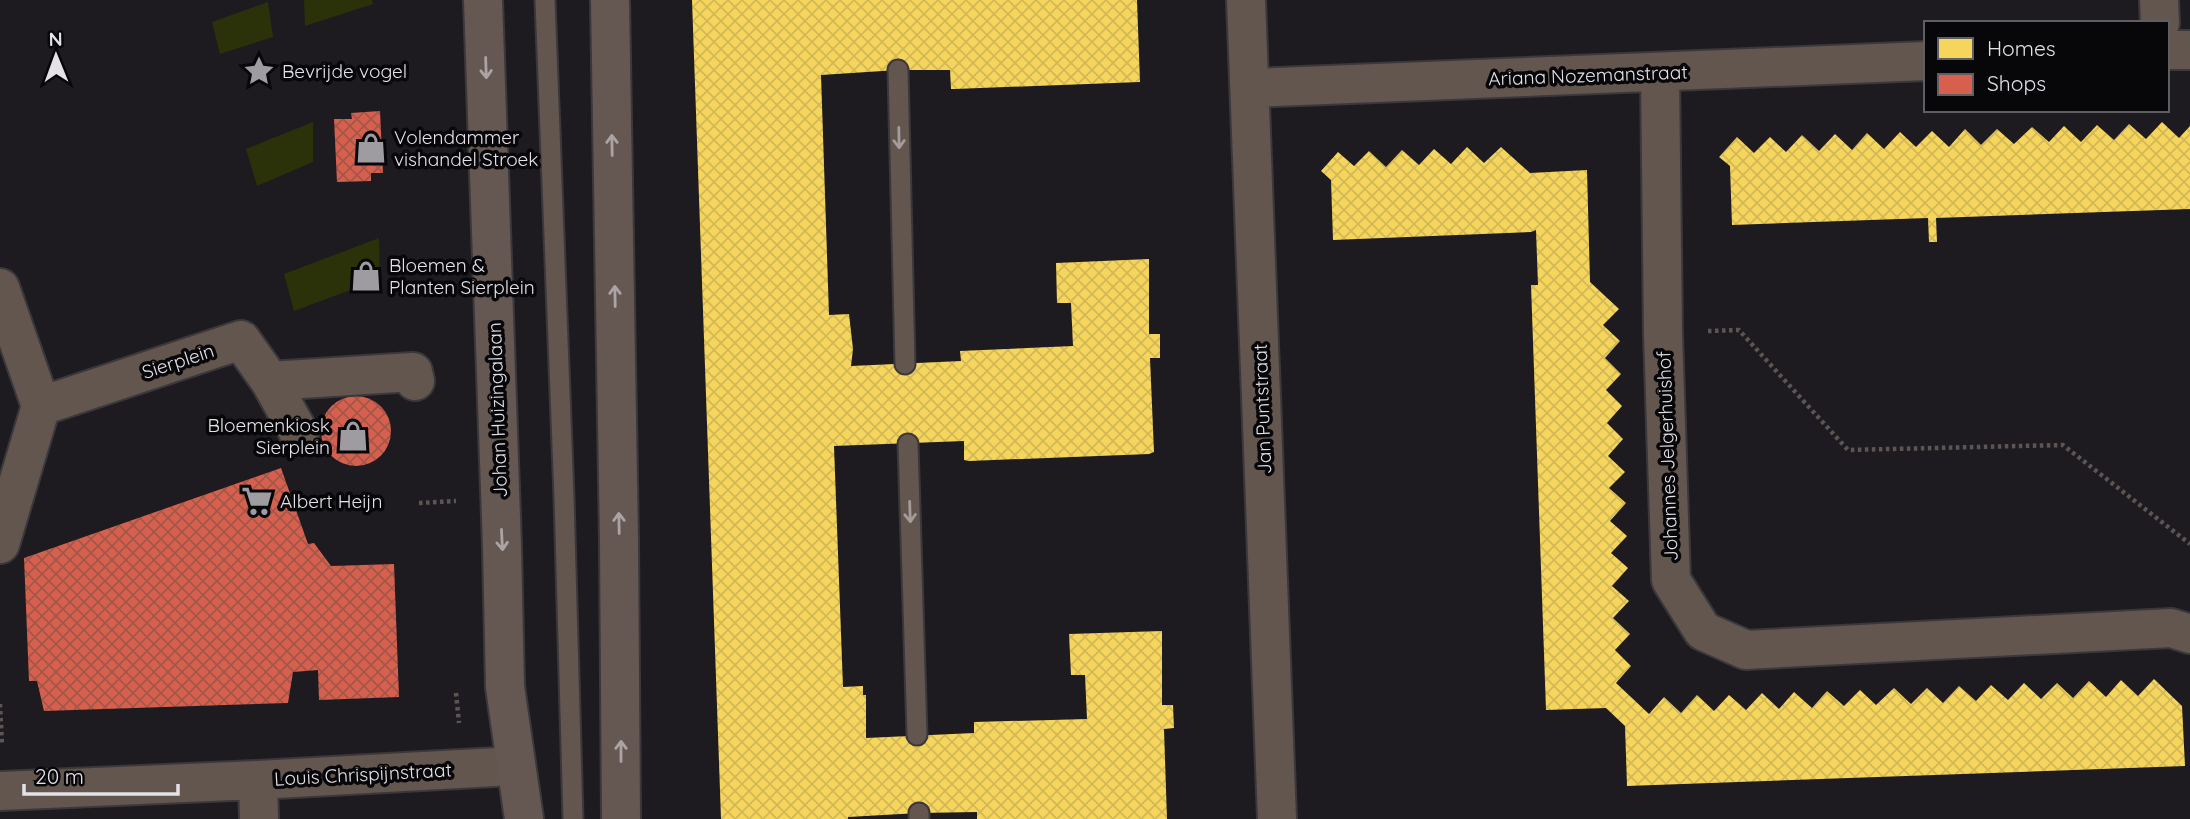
<svg xmlns="http://www.w3.org/2000/svg" width="2190" height="819" viewBox="0 0 2190 819" font-family="Quicksand,sans-serif">
	<style>
		.green { fill: #2b3108 }
		.homes { fill: url(#homes-cross-hatch) }
		.shops { fill: url(#shops-cross-hatch) }
		.lines { fill: none; stroke-linecap: round; stroke-linejoin: round }
		.lane-casing { stroke: #3a383b; stroke-width: 23 }
		.street-casing { stroke: #3a383b; stroke-width: 42 }
		.secondary-casing { stroke: #3a383b; stroke-width: 42 }
		.path { stroke: #5d5552; stroke-width: 4.5; stroke-dasharray: 3.5 3.5; stroke-linecap: butt }
		.lane { stroke: #62564f; stroke-width: 19 }
		.street { stroke: #62564f; stroke-width: 38 }
		.secondary { stroke: #655852; stroke-width: 38 }
		.oneway { stroke: #aba3a4 }
		.oneway2 { stroke: #a39c9b }
		.labels { text-anchor: middle; dominant-baseline: central; stroke-width: 7; stroke-linejoin: round; paint-order: stroke }
		.poi-label { font-size: 19px; fill: #e4e1e7; stroke: #070609; text-anchor: start }
		.street-label { font-size: 19px; fill: #e4e1e7; stroke: #070609 }
	</style>
	<defs>
		<pattern id="homes-cross-hatch" width="8" height="8" patternUnits="userSpaceOnUse" patternTransform="scale(1.75)"><rect width="8" height="8" fill="#f6d55c"/><path d="M0 0l8 8M0 8l8-8" fill="none" stroke="#d2b857"/></pattern>
		<pattern id="shops-cross-hatch" width="8" height="8" patternUnits="userSpaceOnUse" patternTransform="scale(1.75)"><rect width="8" height="8" fill="#d6604d"/><path d="M0 0l8 8M0 8l8-8" fill="none" stroke="#a3564a"/></pattern>
	</defs>
	<rect width="100%" height="100%" fill="#1e1b20"/>
	<path class="green" d="M304 0H372L373 4 305 26Z
		M268 2 273 37 220 54 212 22Z
		M313 122V162L257 186 246 149Z
		M379 238 380 279 294 311 284 274Z"/>
	<path class="homes" d="M692 0H1137L1140 82 955 89H951L950 70H898L821 75 829 315 849 314 853 349 851 366 961 361 960 351 1073 346 1071 303H1057L1056 263 1149 259V334H1160V358H1150L1154 452 1149 454 969 461 964 460V441L834 446 843 687 863 686V695H866V738L974 733V722L1087 719 1085 675H1071L1069 634 1162 631V705H1173L1174 728 1164 729 1167 819H977V812L919 813 848 817V819H721Z
		M2162 122 2179 138 2190 126V209L1936 218 1937 242H1929L1928 218 1732 225 1730 166 1719 157 1737 137 1754 153 1770 137 1786 152 1802 135 1819 151 1835 134 1852 150 1867 133 1884 149 1900 132 1916 147 1932 131 1949 147 1965 129 1981 145 1997 129 2014 144 2032 127 2049 142 2064 126 2081 142 2097 125 2114 140 2129 124 2146 139Z
		M1467 147 1484 163 1501 147 1530 173 1587 170 1590 282 1619 309 1603 325 1620 341 1605 358 1621 374 1606 390 1622 406 1607 423 1623 439 1608 456 1625 472 1609 488 1626 503 1610 521 1627 536 1611 553 1628 568 1612 586 1629 601 1613 618 1630 634 1615 650 1631 666 1616 683 1649 714 1664 697 1681 713 1697 695 1714 711 1729 695 1746 710 1762 693 1779 709 1794 692 1812 708 1827 691 1844 706 1860 690 1876 705 1894 688 1911 704 1927 688 1943 703 1959 686 1976 701 1991 685 2008 700 2024 683 2041 699 2057 683 2073 698 2089 681 2106 697 2121 680 2138 696 2154 679 2182 706 2185 766 1627 786 1625 726 1606 708 1546 710 1531 285H1538L1536 230 1531 232 1333 240 1331 180 1321 171 1338 152 1354 166 1369 151 1386 167 1402 150 1419 165 1434 149 1451 164Z"/>
	<path class="shops" d="M380 111 383 173H371V181L337 182 334 119H352L351 113Z
		M321 431a35 35 0 1 1 70 0a35 35 0 1 1-70 0Z
		M281 468 308 544 314 543 331 566 394 564 399 697 319 700 318 670 293 672 288 703 44 711 37 681H29L24 558Z"/>
	<g class="lines">
		<g class="lane-casing">
			<path id="lane" d="M545 0 564 497 573 819
				M898 70 905 364
				M908 444 917 735
				M919 813V819"/>
		</g>
		<g class="street-casing">
			<path id="street" d="M1246 0 1277 819
				M2159 0 2160 23
				M2167 50H2190
				M1660 73 1663 334 1671 580 1703 631 1746 650 2171 628 2190 634
				M1251 88 1926 61
				M0 288 41 406 241 340 270 381 413 372 415 381
				M270 381 299 433
				M0 544 41 406
				M258 780 259 819
				M0 791 258 780 516 766"/>
		</g>
		<g class="secondary-casing">
			<path id="secondary" d="M483 0 502 546 505 687 524 819
				M610 0 619 540 621 819"/>
		</g>
		<path class="path" d="M1708 331 1739 330 1848 450 2063 445 2190 544
			M419 503 456 501
			M456 693 459 723
			M0 704 2 745"/>
		<use href="#lane" class="lane"/>
		<use href="#street" class="street"/>
		<use href="#secondary" class="secondary"/>
	</g>
	<defs><path id="oneway-shaft" d="M-6 0H5M1.5-3L5.5 0L1.5 3" fill="none" stroke-width="1.6" stroke-linecap="round" stroke-linejoin="round" transform="scale(1.75)"/></defs>
	<g class="oneway">
		<use href="#oneway-shaft" transform="translate(486 68) rotate(88)"/>
		<use href="#oneway-shaft" transform="translate(612 145) rotate(-91)"/>
		<use href="#oneway-shaft" transform="translate(615 296) rotate(-91)"/>
		<use href="#oneway-shaft" transform="translate(619 523) rotate(-91)"/>
		<use href="#oneway-shaft" transform="translate(502 540) rotate(87)"/>
		<use href="#oneway-shaft" transform="translate(621 751) rotate(-90)"/>
	</g>
	<g class="oneway2">
		<use href="#oneway-shaft" transform="translate(899 138) rotate(89)"/>
		<use href="#oneway-shaft" transform="translate(910 512) rotate(88)"/>
	</g>
	<defs>
		<g id="sight-bare" transform="scale(2.415)"><path d="M0-6L1.8-2.2L6-1.7L2.9 1.2L3.7 5.4L0 3.3L-3.7 5.4L-2.9 1.2L-6-1.7L-1.8-2.2Z" fill="#9f9ca1" stroke="#070609" stroke-width="2.5" paint-order="stroke"/></g>
		<g id="shop-bare" transform="scale(2.415)"><path d="M-5-2.5h2.3a2.7 3.5 0 0 1 5.4 0H5L5.5 6h-11ZM-1.5-2.5h3a1.5 2.3 0 0 0-3 0Z" fill="#9f9ca1" stroke="#070609" stroke-width="2.5" paint-order="stroke"/></g>
		<g id="supermarket-bare" transform="scale(2.415)"><path d="M-6-5.5h2.5l.6 2H6L4.5 2H-2.5L-4.4-4H-6ZM-1.5 3.2a1.3 1.3 0 1 0 .1 0ZM3 3.2a1.3 1.3 0 1 0 .1 0Z" fill="#9f9ca1" stroke="#070609" stroke-width="2.5" paint-order="stroke"/></g>
	</defs>
	<g fill-rule="evenodd">
		<use href="#sight-bare" x="259" y="71"/>
		<use href="#shop-bare" x="371" y="148"/>
		<use href="#shop-bare" x="366" y="276"/>
		<use href="#shop-bare" x="353" y="436"/>
		<use href="#supermarket-bare" x="257" y="501"/>
	</g>
	<g class="labels">
		<g class="poi-label">
			<text x="282" y="71">Bevrijde vogel</text>
			<text x="394" y="137">Volendammer<tspan x="394" dy="22">vishandel Stroek</tspan></text>
			<text x="389" y="265">Bloemen &amp;<tspan x="389" dy="22">Planten Sierplein</tspan></text>
			<text x="330" y="425" text-anchor="end">Bloemenkiosk<tspan x="330" dy="22">Sierplein</tspan></text>
			<text x="280" y="501">Albert Heijn</text>
		</g>
		<g class="street-label">
			<text transform="translate(1588 75) rotate(-2)">Ariana Nozemanstraat</text>
			<text transform="translate(178 361) rotate(-18)">Sierplein</text>
			<text transform="translate(1262 409) rotate(-92)">Jan Puntstraat</text>
			<text transform="translate(497 410) rotate(-92)">Johan Huizingalaan</text>
			<text transform="translate(1667 456) rotate(-92)">Johannes Jelgerhuishof</text>
			<text transform="translate(363 774) rotate(-3)">Louis Chrispijnstraat</text>
		</g>
	</g>
	<rect x="1924" y="21" width="245" height="91" fill="#070609" stroke="#5f5e62" stroke-width="2"/>
	<rect x="1938" y="38" width="35" height="21" fill="#f6d55c" stroke="#5f5e62" stroke-width="2"/>
	<text x="1987" y="56" font-size="21" fill="#e4e1e7">Homes</text>
	<rect x="1938" y="74" width="35" height="21" fill="#d6604d" stroke="#5f5e62" stroke-width="2"/>
	<text x="1987" y="91" font-size="21" fill="#e4e1e7">Shops</text>
	<g transform="translate(56 56) rotate(359)" stroke="#070609" stroke-width="5" paint-order="stroke">
	<path d="M0-5L12 26L0 18L-12 26Z" fill="#e4e1e7"/>
	<text y="-10" font-size="19" font-weight="bold" text-anchor="middle" fill="#e4e1e7">N</text>
	</g>
	<path d="M24 784v10h154v-10" fill="none" stroke="#e4e1e7" stroke-width="3.5"/>
	<text x="35" y="784" font-size="21" fill="#e4e1e7" stroke="#070609" stroke-width="5" paint-order="stroke">20 m</text>
</svg>
